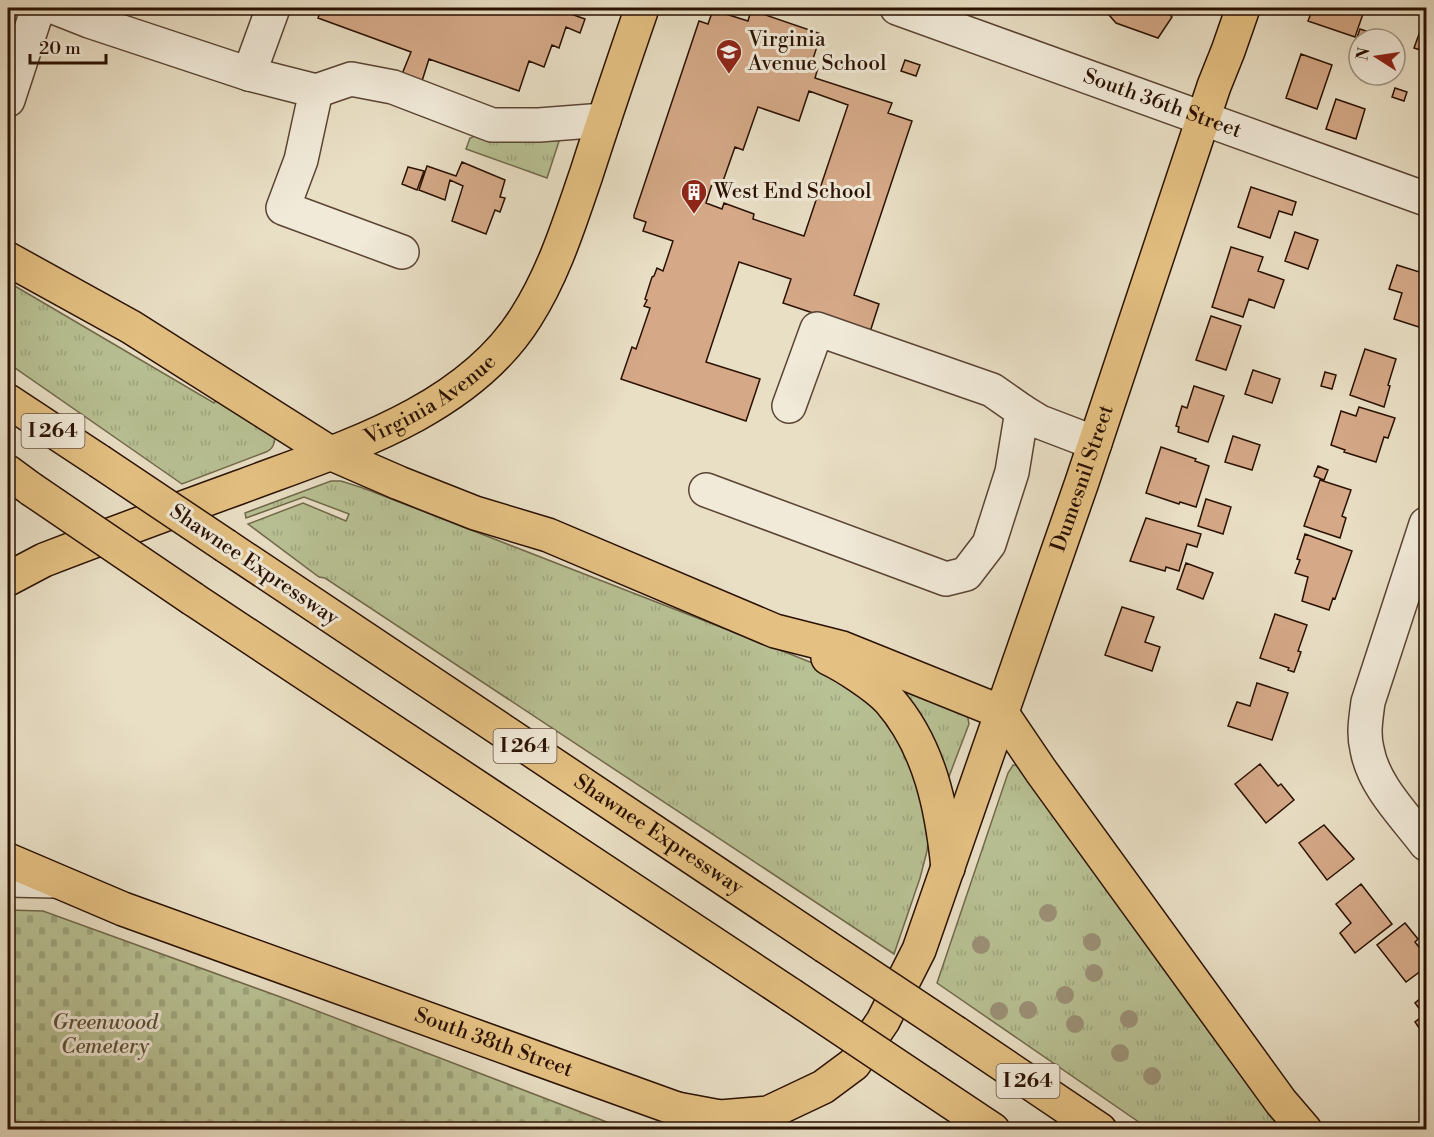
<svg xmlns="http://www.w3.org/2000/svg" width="1434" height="1137" viewBox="0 0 1434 1137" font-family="'Libre Bodoni',serif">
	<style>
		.grass { fill: url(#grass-tufts); stroke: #71694b; stroke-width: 1.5 }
		.cemetery { fill: url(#cemetery-stones); stroke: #71694b; stroke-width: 1.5 }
		.building { fill: #d5a988; stroke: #2a1102; stroke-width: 1.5; fill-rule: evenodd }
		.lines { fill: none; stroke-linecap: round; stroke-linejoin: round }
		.minor-casing { stroke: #5a4433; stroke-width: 36 }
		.major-casing { stroke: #2a1102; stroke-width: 36 }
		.highway-casing { stroke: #2a1102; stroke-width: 36 }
		.minor { stroke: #f1ead9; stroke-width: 33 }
		.major { stroke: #e4c082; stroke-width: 33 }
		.highway { stroke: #e4c082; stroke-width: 33 }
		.highway-bridge-casing { stroke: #2a1102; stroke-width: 36; stroke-linecap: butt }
		.highway-bridge { stroke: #e4c082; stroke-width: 33 }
		.tree { fill: #9b9076 }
		.labels { text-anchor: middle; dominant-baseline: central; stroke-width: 6; stroke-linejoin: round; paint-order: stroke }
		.shield { fill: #f1ead9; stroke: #665242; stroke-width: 1.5 }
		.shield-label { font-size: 20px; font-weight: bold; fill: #2a1102 }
		.poi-label { font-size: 21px; fill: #2a1102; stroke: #f1ead9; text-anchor: start }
		.street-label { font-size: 21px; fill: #2a1102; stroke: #f1ead9 }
		.park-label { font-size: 21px; font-style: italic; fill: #5c4f35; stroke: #f1ead9 }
	</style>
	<defs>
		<pattern id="grass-tufts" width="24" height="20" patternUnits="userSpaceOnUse" patternTransform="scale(1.5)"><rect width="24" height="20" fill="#b8c194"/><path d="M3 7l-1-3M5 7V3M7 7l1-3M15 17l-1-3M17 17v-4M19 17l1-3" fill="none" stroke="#9ea57e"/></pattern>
		<pattern id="cemetery-stones" width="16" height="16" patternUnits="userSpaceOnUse" patternTransform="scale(1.5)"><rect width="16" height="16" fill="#b8c194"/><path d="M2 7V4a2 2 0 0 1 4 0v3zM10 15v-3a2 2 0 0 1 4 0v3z" fill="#9ea57e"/></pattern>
	</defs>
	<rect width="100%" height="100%" fill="#e9dfc5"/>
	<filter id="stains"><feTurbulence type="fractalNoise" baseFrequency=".00333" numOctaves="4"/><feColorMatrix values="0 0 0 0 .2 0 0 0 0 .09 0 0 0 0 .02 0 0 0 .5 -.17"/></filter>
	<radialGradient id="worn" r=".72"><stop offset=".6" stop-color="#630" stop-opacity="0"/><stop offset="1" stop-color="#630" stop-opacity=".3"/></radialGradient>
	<path class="grass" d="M562 132 547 178 466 149 470 138 475 136Z
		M8 282 214 403 217 399 274 435C276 442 273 449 266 452L182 484 8 363Z
		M331 481H341L363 488 790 654 815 664 862 692 903 737 930 823 927 851 920 878 894 954 325 578 319 577 248 524 303 503 346 521 349 514 304 497 246 518 245 513Z
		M882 676 967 713 969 724 948 779Z
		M1013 765 1019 766 1286 1129H1149L937 983 1008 773Z"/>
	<path class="cemetery" d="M8 910 43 911 286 999 625 1129H8Z"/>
	<path class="building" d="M322 8H573L571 14 585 19 580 33 566 27 559 48 552 45 544 67 529 61 519 91 429 59 422 81 402 74 411 52 318 18Z
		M1103 8H1164L1172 17 1158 38 1116 23Z
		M1313 8H1365L1355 37 1308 21Z
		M713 10 748 21 751 10 821 34 811 65 818 68 815 78 892 103 888 113 912 121 854 295 879 304 870 332 783 303 791 279 739 262 706 362 760 379 746 421 621 379 632 347 636 349 650 308 644 306 647 300 645 299 652 277 654 276 657 268 663 271 673 241 643 231 646 222 634 218V215L699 21 708 24ZM809 91 848 105 804 236 753 219 754 214 724 203 722 209 706 203 713 181 722 184 735 147 743 150 758 107 799 121Z
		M1423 23 1426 24V52L1414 48Z
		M1360 29 1389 39H1359V61L1350 58Z
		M1301 54 1332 65 1317 109 1286 98Z
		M905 60 920 65 916 76 901 71Z
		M1395 88 1407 92 1404 101 1392 97Z
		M1336 99 1365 109 1356 139 1326 129Z
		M462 162 505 180 500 197 505 198 500 212 495 210 486 234 452 221 463 186 450 180 445 200 419 190 427 166 456 176Z
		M408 167 424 171 417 190 402 184Z
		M1251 187 1296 202 1292 215 1279 211 1270 238 1238 227Z
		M1295 232 1318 240 1308 269 1285 261Z
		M1231 247 1263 257 1258 271 1284 280 1274 308 1249 299 1243 317 1212 307Z
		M1397 265 1426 274 1425 329 1394 319 1402 293 1389 289Z
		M1211 316 1241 326 1226 370 1196 360Z
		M1365 349 1396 359 1388 385 1390 386 1384 407 1350 395Z
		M1253 370 1280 379 1272 403 1245 394Z
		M1325 372 1336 375 1332 389 1321 386Z
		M1194 386 1224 396 1208 442 1178 432 1179 427 1176 426 1182 406 1187 408Z
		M1359 407 1395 418 1388 438 1384 437 1376 462 1344 452 1345 450 1331 445 1341 411 1356 416Z
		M1233 436 1260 445 1252 470 1225 462Z
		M1161 447 1196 459 1195 461 1209 466 1196 507 1180 502 1179 504 1146 493Z
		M1318 466 1328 470 1324 480 1314 476Z
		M1320 480 1351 490 1342 516 1346 518 1340 538 1304 526Z
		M1206 499 1231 507 1223 534 1198 526Z
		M1146 518 1201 534 1197 547 1187 544 1179 571 1166 567 1165 571 1130 561Z
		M1305 534 1352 551 1335 599 1333 598 1329 610 1302 601 1308 577 1295 573 1300 560 1297 559Z
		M1186 563 1213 573 1203 599 1177 589Z
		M1122 607 1154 617 1145 642 1160 647 1152 671 1105 655Z
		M1275 614 1307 625 1298 651 1301 652 1294 672 1288 670 1289 668 1260 658Z
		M1257 683 1288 693 1272 740 1228 726 1237 702 1250 706Z
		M1260 764 1278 786 1281 784 1294 800 1266 823 1235 784Z
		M1324 825 1354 859 1327 880 1299 843Z
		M1361 884 1392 924 1355 953 1340 933 1351 923 1336 904Z
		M1405 923 1418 939 1415 942 1426 956V967L1406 982 1377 945Z
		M1426 994V1038L1415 1022 1424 1015 1415 1003Z"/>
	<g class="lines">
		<g class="minor-casing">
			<g id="minor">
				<path d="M56 8 89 21 249 74"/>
				<path d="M273 8 249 74 316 91 301 160 283 208 402 252"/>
				<path id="s1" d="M897 8 1426 199"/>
				<path d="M316 91 351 79 393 87 492 125H539L604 120"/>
				<path d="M8 100 38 8"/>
				<path d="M789 406 817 329 992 390 1022 411"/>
				<path d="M706 490 946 579 966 574 989 544 1012 472 1022 411 1040 422 1095 443"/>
				<path d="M1426 524 1368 702C1366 718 1363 733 1367 749 1373 785 1405 816 1426 844"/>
				<path d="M8 880 54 881"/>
			</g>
		</g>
		<g class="major-casing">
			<g id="major">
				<path id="s2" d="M8 579 44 560C109 535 174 511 240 487 341 449 466 413 526 317 554 273 569 224 586 175 604 119 623 63 642 8"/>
				<path id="s3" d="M8 860 123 909 677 1109 720 1117 768 1113 823 1087 854 1064 883 1021 919 950 1082 482 1214 86 1228 51 1243 8"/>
			</g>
		</g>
		<g class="highway-casing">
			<g id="highway">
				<path d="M8 259 131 327 330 453 399 483 475 513 548 535 775 631 842 648 1001 712 1041 771 1281 1102 1305 1130"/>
				<path d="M8 401 99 461"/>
				<path d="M8 472 31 489"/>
				<path id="s4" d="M226 546 825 946"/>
				<path d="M193 599 791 995"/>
				<path d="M828 658C845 666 876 686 889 700 930 747 942 808 948 868"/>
				<path d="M956 1033 1100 1130"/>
				<path d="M927 1086 993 1130"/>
				<path d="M677 1109 720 1130"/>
			</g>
		</g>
		<use href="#minor" class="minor"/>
		<use href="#major" class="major"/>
		<use href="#highway" class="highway"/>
		<g class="highway-bridge-casing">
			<path id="highway-bridge" d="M99 461 226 546
				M31 489 193 599
				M825 946 956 1033
				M791 995 927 1086"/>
		</g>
		<use href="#highway-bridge" class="highway-bridge"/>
	</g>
	<g class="tree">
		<circle cx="1048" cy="913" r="9"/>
		<circle cx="1092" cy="942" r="9"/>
		<circle cx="981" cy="945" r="9"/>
		<circle cx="1094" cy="973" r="9"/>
		<circle cx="1065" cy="995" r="9"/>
		<circle cx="1028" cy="1010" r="9"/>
		<circle cx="999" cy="1011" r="9"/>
		<circle cx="1129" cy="1019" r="9"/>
		<circle cx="1075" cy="1024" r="9"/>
		<circle cx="1120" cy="1053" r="9"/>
		<circle cx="1152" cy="1076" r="9"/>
	</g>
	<defs>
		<g id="school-pin" transform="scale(1.35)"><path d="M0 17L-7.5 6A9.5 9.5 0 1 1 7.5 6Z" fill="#8f2418" stroke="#f1ead9"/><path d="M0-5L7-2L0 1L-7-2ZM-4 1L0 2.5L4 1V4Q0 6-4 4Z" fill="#fff"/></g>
		<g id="building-pin" transform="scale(1.35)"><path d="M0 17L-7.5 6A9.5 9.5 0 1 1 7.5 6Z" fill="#8f2418" stroke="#f1ead9"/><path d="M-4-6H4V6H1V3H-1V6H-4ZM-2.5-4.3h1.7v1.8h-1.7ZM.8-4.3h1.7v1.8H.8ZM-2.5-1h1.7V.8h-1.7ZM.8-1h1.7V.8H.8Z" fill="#fff"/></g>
	</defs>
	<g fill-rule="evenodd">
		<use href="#school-pin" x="729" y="52"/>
		<use href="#building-pin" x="694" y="192"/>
	</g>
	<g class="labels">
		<g class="shield">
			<rect x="21.5" y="414" width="63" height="34" rx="4.5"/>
			<rect x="493.5" y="729" width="63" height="34" rx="4.5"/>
			<rect x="996.5" y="1064" width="63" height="34" rx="4.5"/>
		</g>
		<g class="shield-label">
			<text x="53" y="431">I 264</text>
			<text x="525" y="746">I 264</text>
			<text x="1028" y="1081">I 264</text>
		</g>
		<g class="poi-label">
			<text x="748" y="40">Virginia<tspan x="748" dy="24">Avenue School</tspan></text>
			<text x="714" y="192">West End School</text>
		</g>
		<g class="street-label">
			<text stroke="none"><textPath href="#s1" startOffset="282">South 36th Street</textPath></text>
			<text stroke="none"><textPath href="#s2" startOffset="460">Virginia Avenue</textPath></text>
			<text stroke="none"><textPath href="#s3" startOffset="1536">Dumesnil Street</textPath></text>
			<text transform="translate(254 565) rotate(34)">Shawnee Expressway</text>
			<text stroke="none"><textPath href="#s4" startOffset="520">Shawnee Expressway</textPath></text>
			<text stroke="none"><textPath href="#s3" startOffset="519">South 38th Street</textPath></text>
		</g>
		<g class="park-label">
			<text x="105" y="1023">Greenwood<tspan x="105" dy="24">Cemetery</tspan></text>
		</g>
	</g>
	<rect width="1434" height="1137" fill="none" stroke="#e9dfc5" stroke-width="30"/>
	<rect x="9" y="9" width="1416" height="1119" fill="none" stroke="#2a1102" stroke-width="3"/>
	<rect x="15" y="15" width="1404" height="1107" fill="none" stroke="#2a1102" stroke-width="1.5"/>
	<g transform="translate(1377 57) rotate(282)"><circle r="28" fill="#f1ead9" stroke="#a19383" stroke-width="1.5"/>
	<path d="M0-4.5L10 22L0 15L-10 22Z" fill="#8f2418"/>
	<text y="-9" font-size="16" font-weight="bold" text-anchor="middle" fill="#2a1102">N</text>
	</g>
	<path d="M30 54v9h76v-9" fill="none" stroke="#2a1102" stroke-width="3"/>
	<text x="39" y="54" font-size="18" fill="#2a1102" stroke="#f1ead9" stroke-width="4.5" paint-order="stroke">20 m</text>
	<rect width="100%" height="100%" filter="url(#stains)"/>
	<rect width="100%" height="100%" fill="url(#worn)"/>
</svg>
